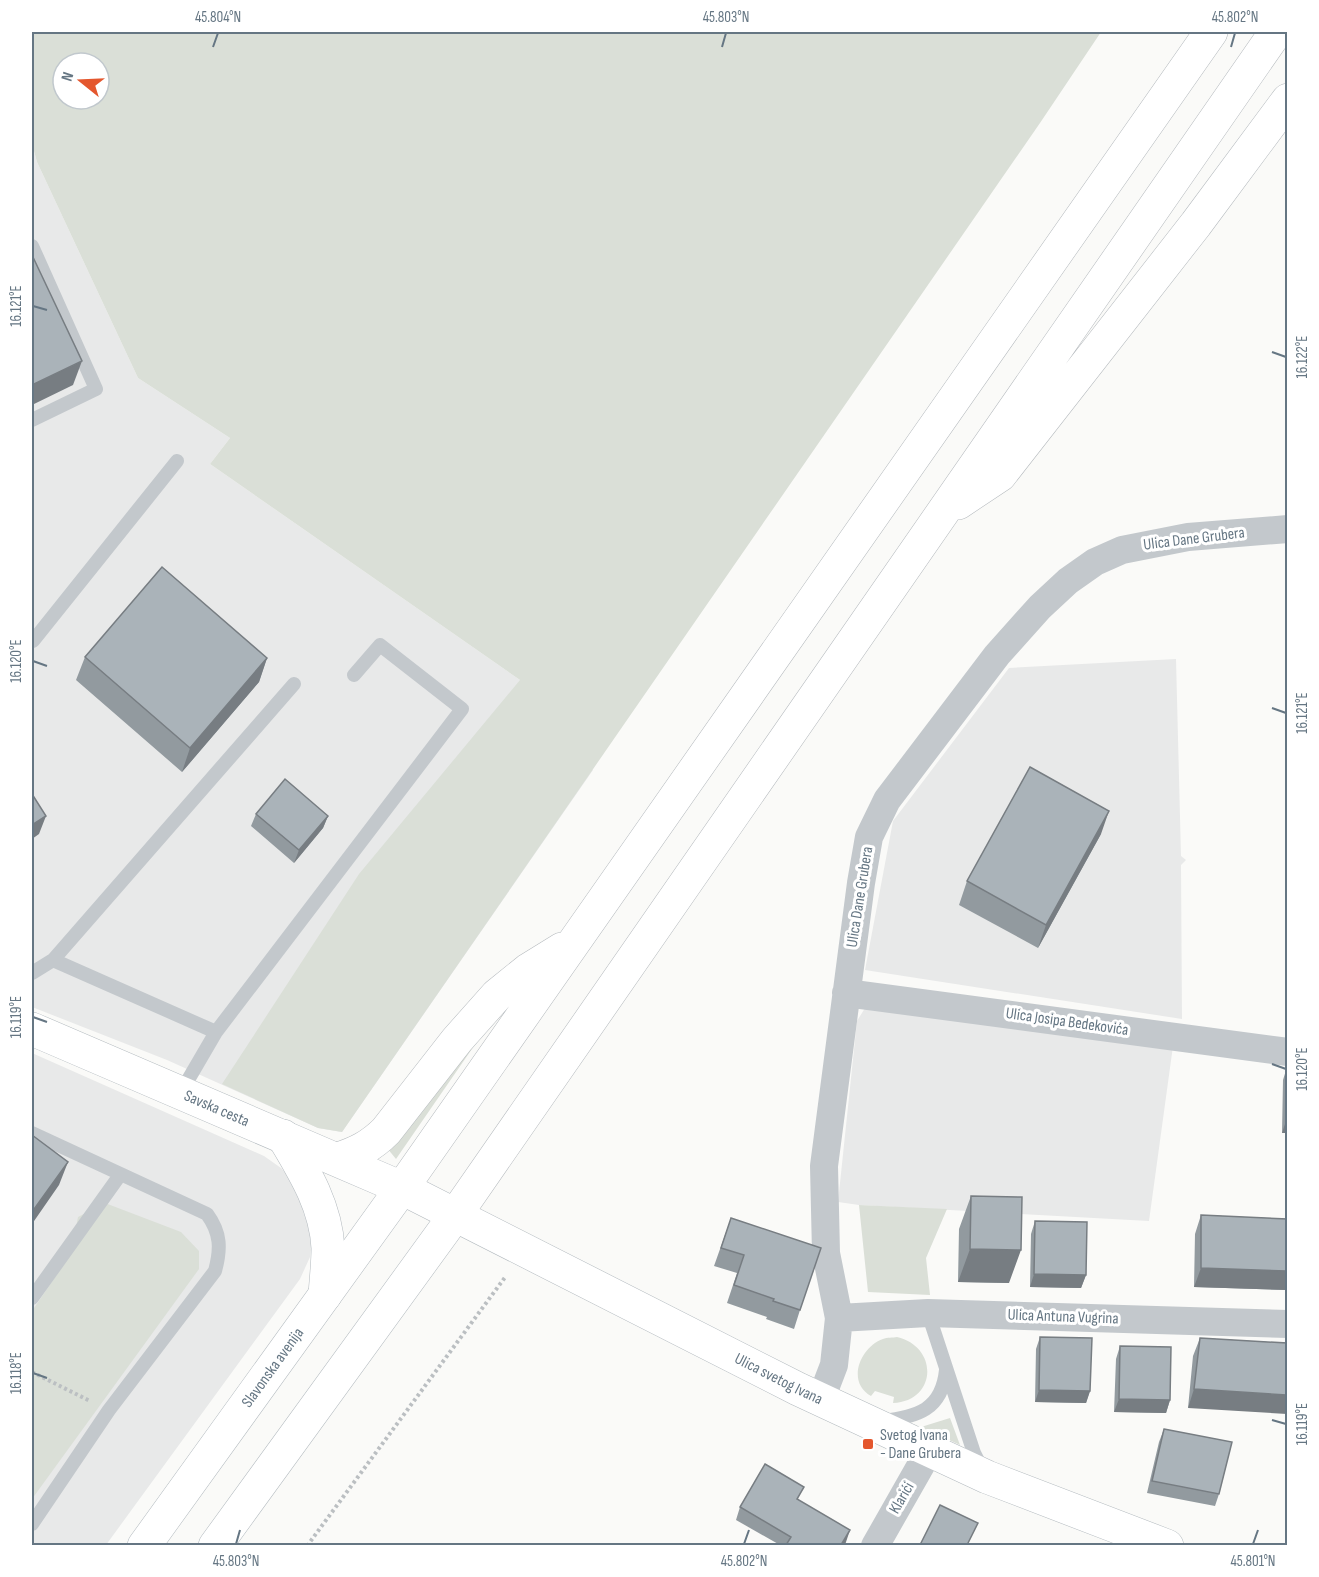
<svg xmlns="http://www.w3.org/2000/svg" width="1319" height="1577" viewBox="0 0 1319 1577" font-family="'Sofia Sans Condensed',sans-serif">
	<style>
		.built { fill: #e8e9e9 }
		.green { fill: #dadfd7; fill-rule: evenodd }
		.lines { fill: none; stroke-linecap: round; stroke-linejoin: round }
		.secondary-casing { stroke: #b3babf; stroke-width: 34 }
		.highway-casing { stroke: #b4b9bd; stroke-width: 34 }
		.path { stroke: #bbbfc2; stroke-width: 4; stroke-dasharray: 3 3; stroke-linecap: butt }
		.lane { stroke: #c3c8cc; stroke-width: 14 }
		.street { stroke: #c3c8cc; stroke-width: 28 }
		.secondary { stroke: #fff; stroke-width: 33 }
		.highway { stroke: #fff; stroke-width: 33 }
		.wall { fill: #929a9f }
		.shaded-wall { fill: #777d82 }
		.building { fill: #aab3b9; stroke: #777d82; stroke-width: 1.5 }
		.ticks { fill: none; stroke: #657683; stroke-width: 2 }
		.poi-dot { fill: #e4572e; stroke: #fff; stroke-width: 2 }
		.labels { text-anchor: middle; dominant-baseline: central; stroke-width: 6; stroke-linejoin: round; paint-order: stroke }
		.street-label { font-size: 16px; fill: #657683; stroke: #fff }
		.poi-label { font-size: 16px; fill: #657683; stroke: #fff; text-anchor: start }
		.neatline { fill: none; stroke: #657683; stroke-width: 2 }
		.ticks-label { font-size: 15px; text-anchor: middle; fill: #657683 }
	</style>
	<rect width="100%" height="100%" fill="#fafaf8"/>
	<path class="built" d="M32 144 37 162 138 378 230 438 210 464 520 680 593 770 342 1132 318 1128 167 1060 32 1007Z
		M1176 659 1181 856 1186 860 1181 865 1182 1019 865 970 893 821 1009 668Z
		M865 1008 1173 1046 1149 1221 859 1205 838 1202 857 1021Z
		M32 1053 264 1156 281 1168 296 1185 306 1201 312 1243 310 1257 300 1279 106 1545H32Z"/>
	<path class="green" d="M32 32H1101L1040 123 342 1132 318 1128 222 1084 359 874 520 680 210 464 230 438 138 378 37 162 32 144ZM63 63H99V99H63Z
		M494 1017 396 1159 387 1148Z
		M105 1203 181 1232 199 1251V1269L32 1499V1311L71 1254 78 1217Z
		M859 1205 947 1209 926 1258 930 1295 868 1292Z
		M897 1337C939 1347 937 1401 893 1403L894 1397 875 1391 871 1396C846 1382 860 1347 883 1339 887 1337 893 1338 897 1337Z
		M950 1418 960 1445 921 1427Z"/>
	<g class="lines">
		<g class="secondary-casing">
			<g id="secondary">
				<path id="s1" d="M32 1029 402 1188 798 1389 987 1477 1167 1546"/>
				<path d="M283 1136C304 1171 326 1206 328 1248 328 1263 326 1280 325 1295"/>
				<path id="s2" d="M144 1546 402 1188"/>
				<path d="M215 1546 456 1214"/>
			</g>
		</g>
		<g class="highway-casing">
			<path id="highway" d="M958 503 1000 475 1196 224 1288 100
				M338 1159C357 1153 371 1146 386 1131L457 1040 497 995 528 970 562 949
				M402 1188 1211 32
				M456 1214 1276 32"/>
		</g>
		<path class="path" d="M32 1372 90 1401
			M307 1546 506 1276"/>
		<path class="lane" d="M32 246 96 389 32 420
			M33 641 177 461
			M53 960 294 684
			M32 973 53 960 216 1032 462 709 380 645 354 675
			M181 1092 216 1032
			M32 1133 207 1214C221 1233 221 1249 215 1271L109 1410 32 1524
			M32 1298 120 1175
			M928 1313 974 1453 981 1467
			M882 1421C917 1417 942 1410 946 1370"/>
		<path class="street" d="M846 993 1288 1052
			M839 1318 928 1313 1288 1324
			M821 1399 834 1365 839 1318 826 1253 824 1166 861 883 869 837 887 800 997 655 1040 607 1068 581 1095 562 1122 550 1188 537 1288 529
			M875 1546 929 1451"/>
		<use href="#secondary" class="secondary"/>
		<use href="#highway" class="highway"/>
	</g>
	<path class="wall" d="M85 657 267 658 259 682 182 772 76 680Z
		M256 814 328 816 323 828 294 863 251 826Z
		M1101 834 1038 948 959 905 967 881Z
		M1287 1067V1133H1282L1283 1080Z
		M971 1196 1009 1283 958 1282 959 1229Z
		M1201 1215 1287 1219V1290L1194 1287 1195 1234Z
		M731 1218 800 1310 794 1329 766 1319 767 1317 727 1303 737 1273 714 1266Z
		M1035 1221 1086 1275 1081 1288 1030 1287 1031 1234Z
		M1040 1337 1090 1391 1086 1403 1035 1402 1036 1349Z
		M1200 1338 1287 1343 1188 1408 1193 1356Z
		M1120 1346 1170 1400 1166 1413 1114 1412 1116 1359Z
		M1164 1429 1219 1494 1215 1506 1147 1493 1159 1442Z
		M799 1500 846 1542 844 1545H780L736 1520 740 1507Z"/>
	<path class="shaded-wall" d="M82 361 73 385 32 405V385Z
		M267 658 259 682 182 772 190 748Z
		M1109 811 1101 834 1038 948 1046 925Z
		M46 816 39 834 32 839V825Z
		M328 816 323 828 294 863 299 850Z
		M1286 1121H1287V1133H1282Z
		M68 1162 59 1185 32 1224V1212Z
		M970 1249 1021 1250 1009 1283 958 1282Z
		M1201 1268 1287 1271V1290L1194 1287Z
		M1034 1274 1086 1275 1081 1288 1030 1287Z
		M1194 1389 1287 1395V1414L1188 1408Z
		M1039 1390 1090 1391 1086 1403 1035 1402Z
		M1119 1399 1170 1400 1166 1413 1114 1412Z
		M850 1530 846 1542 844 1545H841Z"/>
	<path class="building" d="M32 255 82 361 32 385Z
		M162 567 267 658 190 748 85 657Z
		M1030 767 1109 811 1046 925 967 881Z
		M285 779 328 816 299 850 256 814Z
		M32 794 46 816 32 825Z
		M1287 1069V1121H1286Z
		M32 1135 68 1162 32 1212Z
		M971 1196 1022 1197 1021 1250 970 1249Z
		M1201 1215 1287 1219V1271L1201 1268Z
		M731 1218 821 1248 800 1310 773 1301 774 1299 734 1285 744 1255 721 1248Z
		M1035 1221 1087 1222 1086 1275 1034 1274Z
		M1040 1337 1092 1338 1090 1391 1039 1390Z
		M1200 1338 1287 1343V1395L1194 1389Z
		M1120 1346 1171 1347 1170 1400 1119 1399Z
		M1164 1429 1232 1442 1219 1494 1152 1481Z
		M765 1464 804 1487 797 1499 850 1530 841 1545H786L791 1537 740 1507Z
		M940 1505 978 1523 967 1545H920Z"/>
	<path class="ticks" d="M213 47 218 33M722 47 726 33M1231 47 1235 33M33 306 47 310M1272 352 1286 357M33 661 47 666M1272 708 1286 713M33 1017 47 1022M1272 1064 1286 1069M33 1373 47 1378M1272 1420 1286 1424M236 1544 240 1530M744 1544 749 1530M1253 1544 1258 1530"/>
	<rect class="poi-dot" x="862" y="1438" width="12" height="12" rx="3"/>
	<g class="labels">
		<g class="street-label">
			<text transform="translate(1194 539) rotate(-7)">Ulica Dane Grubera</text>
			<text transform="translate(860 897) rotate(-81)">Ulica Dane Grubera</text>
			<text transform="translate(1067 1022) rotate(8)">Ulica Josipa Bedekovića</text>
			<text stroke="none"><textPath href="#s1" startOffset="201">Savska cesta</textPath></text>
			<text transform="translate(1063 1317) rotate(2)">Ulica Antuna Vugrina</text>
			<text stroke="none"><textPath href="#s2" startOffset="220">Slavonska avenija</textPath></text>
			<text stroke="none"><textPath href="#s1" startOffset="825">Ulica svetog Ivana</textPath></text>
			<text transform="translate(902 1498) rotate(-60)">Klarići</text>
		</g>
		<g class="poi-label">
			<text x="880" y="1435">Svetog Ivana<tspan x="880" dy="18">- Dane Grubera</tspan></text>
		</g>
	</g>
	<rect width="1319" height="1577" fill="none" stroke="#ffffff" stroke-width="66"/>
	<g transform="translate(81 81) rotate(288)"><circle r="28" fill="#ffffff" stroke="#c1c8cd" stroke-width="1.5"/>
	<path d="M0-4.5L10 22L0 15L-10 22Z" fill="#e4572e"/>
	<text y="-9" font-size="16" font-weight="bold" text-anchor="middle" fill="#657683">N</text>
	</g>
	<rect x="33" y="33" width="1253" height="1511" class="neatline"/>
	<g class="ticks-label">
		<text x="218" y="22">45.804°N</text>
		<text x="726" y="22">45.803°N</text>
		<text x="1235" y="22">45.802°N</text>
		<text transform="translate(16 306) rotate(-90)" y="5">16.121°E</text>
		<text transform="translate(1302 357) rotate(-90)" y="5">16.122°E</text>
		<text transform="translate(16 661) rotate(-90)" y="5">16.120°E</text>
		<text transform="translate(1302 713) rotate(-90)" y="5">16.121°E</text>
		<text transform="translate(16 1017) rotate(-90)" y="5">16.119°E</text>
		<text transform="translate(1302 1069) rotate(-90)" y="5">16.120°E</text>
		<text transform="translate(16 1373) rotate(-90)" y="5">16.118°E</text>
		<text transform="translate(1302 1424) rotate(-90)" y="5">16.119°E</text>
		<text x="236" y="1566">45.803°N</text>
		<text x="744" y="1566">45.802°N</text>
		<text x="1253" y="1566">45.801°N</text>
	</g>
</svg>
